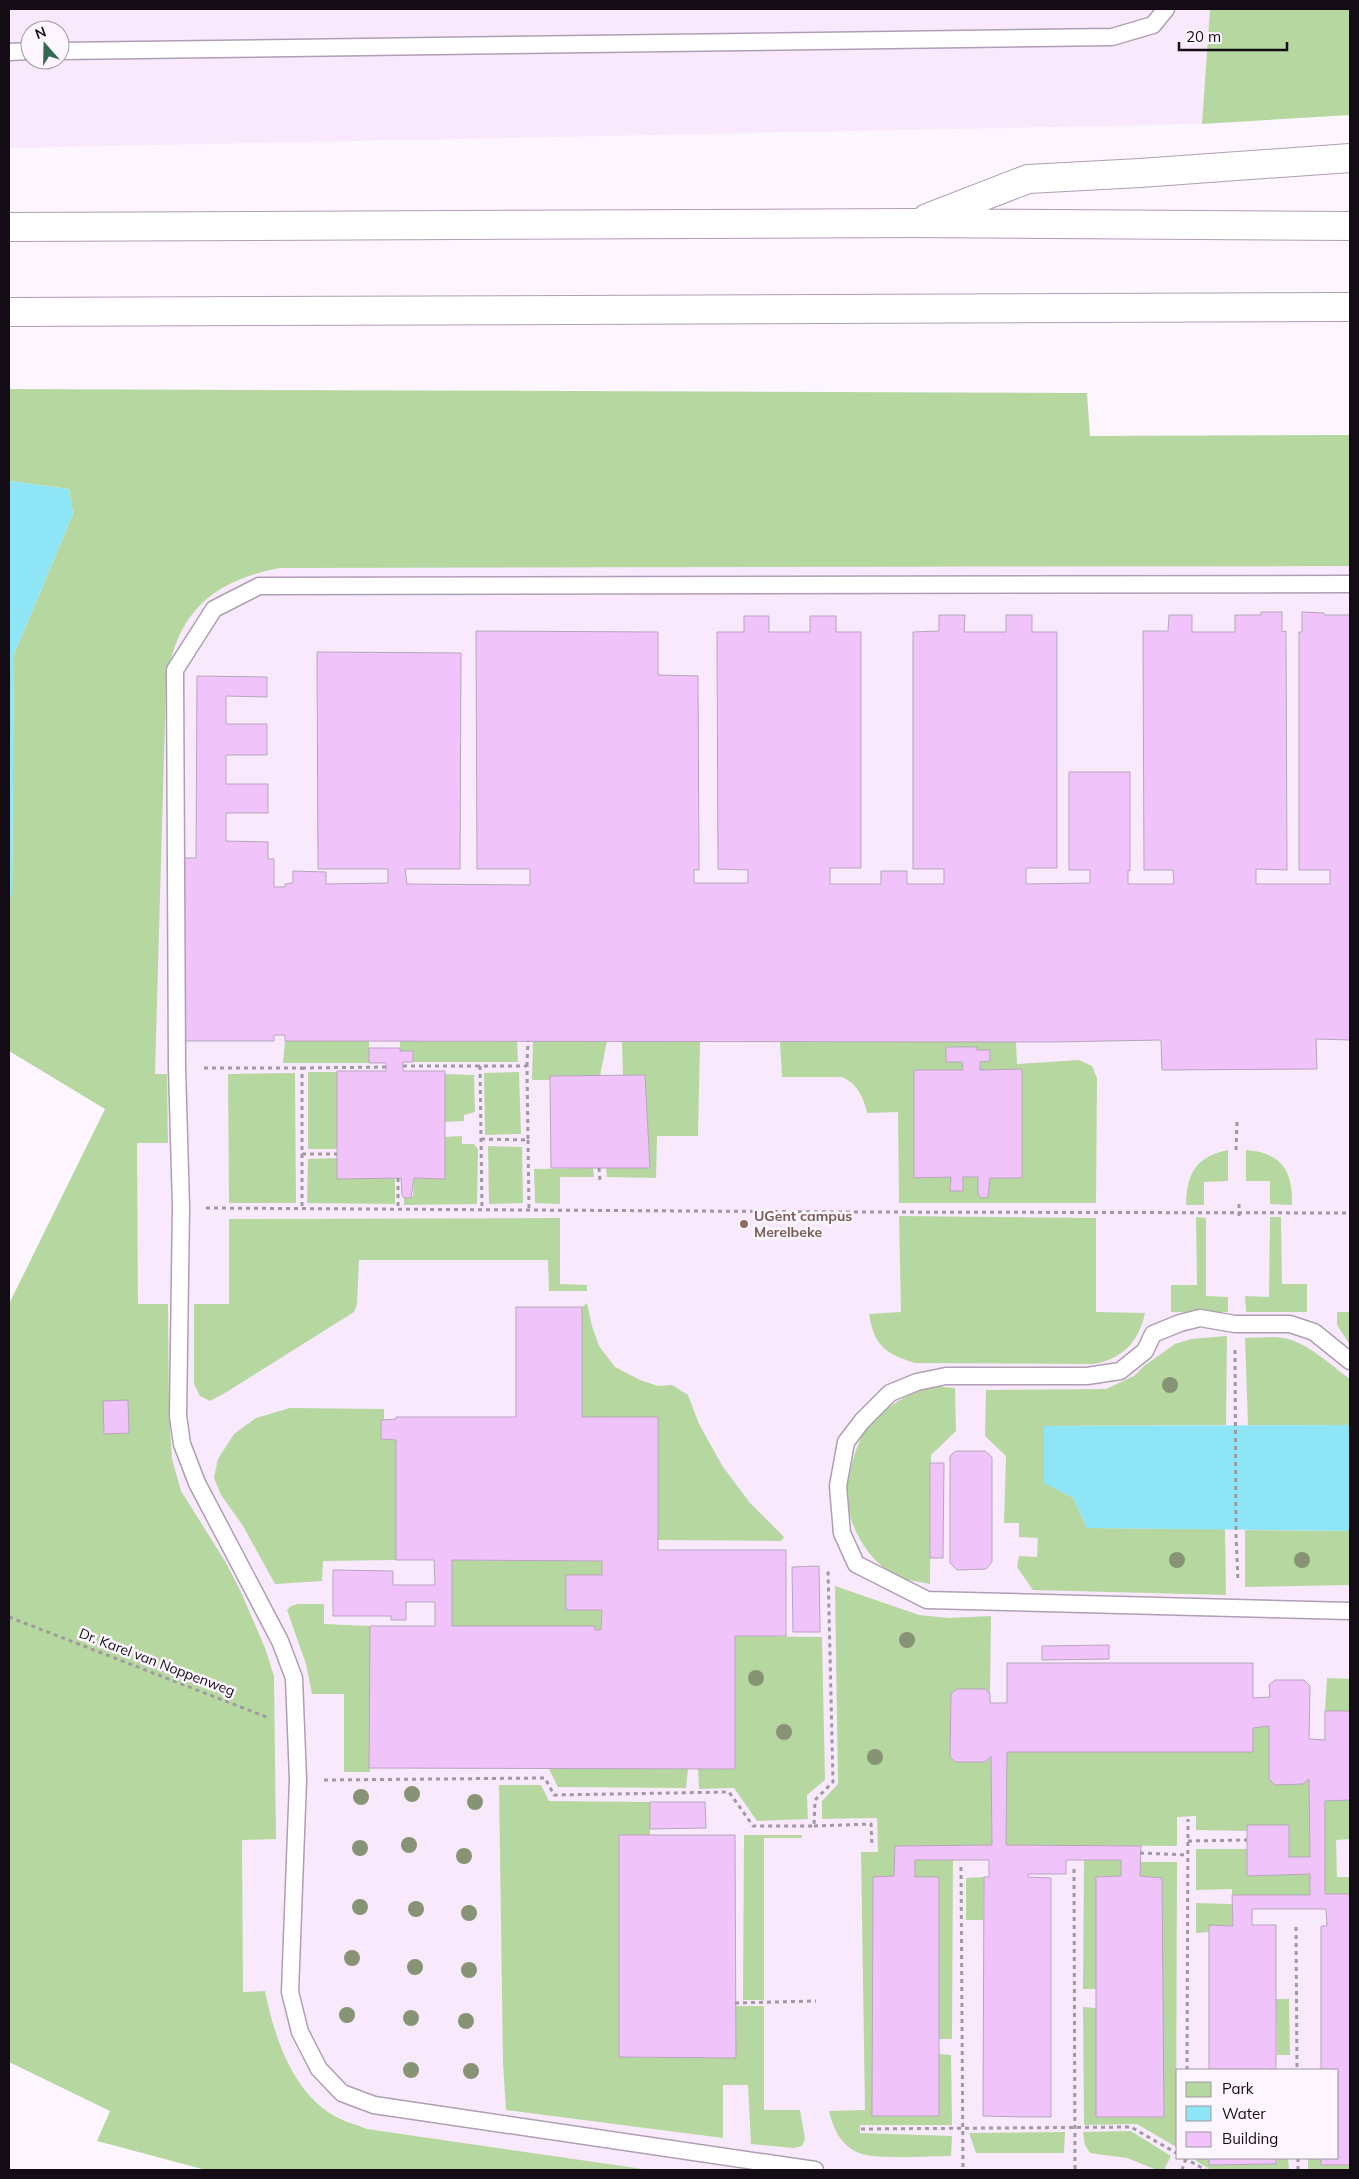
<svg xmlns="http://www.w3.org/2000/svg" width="1359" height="2179" viewBox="0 0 1359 2179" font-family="Mulish,sans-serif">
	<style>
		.built { fill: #f8eafc; fill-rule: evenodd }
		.green { fill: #b6d8a0 }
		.water { fill: #8ee5f6 }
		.building { fill: #f0c4fb; stroke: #b7a5bc; fill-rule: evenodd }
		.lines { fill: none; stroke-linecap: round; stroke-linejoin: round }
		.service-casing { stroke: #b09eb4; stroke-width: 19 }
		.motorway-casing { stroke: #b09eb4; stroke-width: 30 }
		.path { stroke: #a099a2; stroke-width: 3; stroke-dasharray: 4 4; stroke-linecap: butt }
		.service { stroke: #fff; stroke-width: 16 }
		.motorway { stroke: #fff; stroke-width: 28 }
		.tree { fill: #869374 }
		.education-dot { fill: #8d6e63; stroke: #fdf5ff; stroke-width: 2 }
		.labels { text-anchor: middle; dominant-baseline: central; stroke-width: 5; stroke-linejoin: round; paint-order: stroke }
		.education-label { font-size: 14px; font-weight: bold; fill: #785e54; stroke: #fdf5ff; text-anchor: start }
		.street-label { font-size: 14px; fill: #130c14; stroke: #fdf5ff }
	</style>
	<rect width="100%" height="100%" fill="#fdf5ff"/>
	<path class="built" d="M9 9H1210L1202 124 9 148ZM30 30H60V60H30Z
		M1350 435V2170H650L367 2129 328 2113 299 2084 277 2041 266 1996 156 1992 175 1493 153 1304 138 1305 137 1143 180 441ZM1178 2070H1338V2158H1178Z"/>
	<path class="green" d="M1210 9H1350V115L1202 124Z
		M9 389 1087 393 1090 436 1350 435V566L280 568C210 581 175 615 166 685L155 1074H167L168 1143H137L138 1304H168L169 1410 172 1459 181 1491 225 1561 241 1592 265 1648 274 1676 276 1839 242 1840 243 1992 265 1991C274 2035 290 2085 328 2112 339 2120 355 2124 367 2129L650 2170H206L97 2141 110 2111 9 2062V1304L105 1109 9 1051V899L12 894 14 654 73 514 69 489 9 481Z
		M285 1041H369V1063H283Z
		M400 1041H517L518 1062H413V1051H400Z
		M533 1041H607L600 1076H550V1080H532Z
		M700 1041 698 1136H657L656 1178 607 1177 606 1168 650 1167 645 1075H623L622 1042Z
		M780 1042H1016L1017 1064 1079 1060 1092 1066 1097 1078 1096 1203H899L898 1112 867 1113C864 1098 857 1083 842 1077H782Z
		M308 1072H337V1149H308Z
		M519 1072 521 1134 485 1135 484 1073Z
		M295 1073 296 1203H229L228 1074Z
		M445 1074 474 1075 475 1112 464 1115V1121L445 1122Z
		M462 1136V1144H474L478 1149 477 1204 404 1205V1198L413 1196 414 1178 445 1179V1137Z
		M488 1146 522 1147 523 1203 489 1204Z
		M1228 1150V1181L1204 1182V1205H1186C1187 1174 1195 1157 1228 1150Z
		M1246 1150C1282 1153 1293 1171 1292 1205L1270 1204V1181H1246Z
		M337 1158V1179L395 1178V1204L307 1203 308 1159Z
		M593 1168 594 1177H560V1204L535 1203 534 1169Z
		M899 1216 1096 1218V1312L1145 1313C1139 1341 1123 1359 1094 1364L915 1363C886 1354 874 1346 869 1314L901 1312Z
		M1196 1217 1206 1218V1296L1228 1297V1312H1171V1285H1197Z
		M1270 1217H1281L1282 1284H1307V1312H1246L1245 1296 1269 1297Z
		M560 1218V1284L587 1285V1291H549L548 1260H359L357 1304 354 1312 225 1393 210 1401 200 1396 194 1384V1304H229V1219Z
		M587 1303 592 1326 599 1346 615 1367 640 1380 658 1386 672 1385 688 1395 699 1424 723 1467 750 1503 784 1537 781 1541 658 1540V1417H582V1307Z
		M1337 1312H1350V1345L1337 1325Z
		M1227 1336 1226 1425 1044 1426V1482L1073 1498 1087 1528 1225 1529 1226 1595 1033 1590 1017 1567 1019 1556 1037 1557 1038 1538 1019 1537V1523H1004L1006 1456 985 1436 986 1390 1106 1389 1134 1376 1144 1366 1175 1344 1191 1339Z
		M1245 1338C1258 1338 1272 1336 1284 1338 1310 1344 1329 1364 1350 1379V1425H1248Z
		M932 1386 955 1388 956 1431 931 1455 930 1584C916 1581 901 1580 890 1572 868 1558 852 1531 848 1506 844 1490 851 1465 856 1450 859 1445 860 1438 864 1433 881 1408 904 1396 932 1386Z
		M290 1408 384 1409V1420H381V1439L396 1440V1560L323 1561 322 1581 275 1584 243 1526 221 1495 214 1478 218 1459 234 1434 256 1418Z
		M1245 1530 1350 1531V1585L1245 1587Z
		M452 1560 602 1561V1575H566V1610H602L601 1630H595L594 1626H452Z
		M835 1586 919 1615 949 1618 991 1616 990 1694 985 1689H957L951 1694 950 1754 991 1756 992 1845 895 1846 894 1876 873 1877 872 2116H938V2054L951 2055 952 2125H860V2133L952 2136 951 2156C930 2156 875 2160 859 2153 841 2146 833 2128 829 2111L865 2110 861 1852H878L877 1818 822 1819V1801L838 1784Z
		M298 1604H324V1624L370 1626V1772H344V1694H312L306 1664 287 1610 291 1606Z
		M735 1636 822 1637 825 1780 807 1795 808 1819 757 1821 734 1788 699 1789 698 1769H735Z
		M1327 1678 1350 1679V1711H1325Z
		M1269 1726 1275 1785 1303 1784 1309 1779 1310 1857H1289L1288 1825H1247V1831L1196 1830V1816L1177 1817V1846L1006 1845 1007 1752H1252L1253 1728Z
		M549 1769H688L686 1788 558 1787Z
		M499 1785H541L549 1801 650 1802V1835H619V2057L735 2058V2006H764V2110H800L805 2139 802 2146 794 2148 751 2144 748 2085H723V2138L506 2110 503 2064Z
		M1350 1800V1839L1336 1840 1337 1877H1349L1350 1895 1325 1894V1801Z
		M744 1835H802V1838H764V2000H743Z
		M1196 1849H1247V1876L1310 1874V1895H1232V1889L1196 1890Z
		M915 1860H953L952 2039H938L939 1877H915Z
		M1084 1860H1121V1876L1096 1877V1989H1083Z
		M1140 1862H1177L1176 2147 1137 2124 1084 2125 1083 2007 1096 2008V2117H1163L1162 1878 1140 1876Z
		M984 1877 983 1920H966V1878Z
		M1196 1903 1232 1904 1233 1926 1209 1925V1932L1196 1933Z
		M1276 1999H1289L1290 2055H1277Z
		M1131 2131 1171 2156 1164 2170H1157L1127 2158 1090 2153 1085 2145 1083 2132Z
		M1065 2132 1064 2153H976L969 2133Z
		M1195 2158H1209V2165L1276 2164V2158H1288L1289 2170H1211L1196 2161Z
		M1308 2158H1321V2165H1350V2170H1308Z"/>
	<path class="water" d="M9 481 69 489 73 514 14 654 12 895 9 899Z
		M1350 1425V1531L1087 1528 1073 1498 1044 1483V1426Z"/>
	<path class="building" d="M1261 612H1282V632L1286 631 1287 870 1256 869V884H1330V870H1299V632H1302V612L1324 613V615H1350V1040L1316 1039 1317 1069 1162 1070 1161 1040 1052 1042 285 1041V1035H274V1041H184V858H196L197 676 267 677V697L226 696V724H267V755H226V784H268V813H226V841L268 842V859H274V887H285V884L293 883V871L326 872V884L388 883V869H318L317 652 461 653 460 869H405L407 884 530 885V869H477L476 631 658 632V675L698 676 699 870H694V883H748V870L718 869 717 632H744V616H769V632H810V616H836V632H861V868H830V884H881V871H907V884H944V869H913V632L939 631V615H965L964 632H1006V615H1032V632H1057V868H1026V884L1090 883V870H1069V772H1130V871L1128 870V884H1174L1173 870H1144L1143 631H1168L1169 615H1192V632H1235V615H1261Z
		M946 1047H977V1050H990V1061L980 1062V1070L1022 1069V1178H990L988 1197 981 1198 978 1194V1177H963V1191H950L951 1177 914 1178V1070H963L962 1062H946Z
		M369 1048H400V1051H413V1062H403V1071H445V1179L414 1178 411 1198H404L402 1195 401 1178 337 1179V1071H386V1063H369Z
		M645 1075 650 1168H551L550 1076Z
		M516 1307H582V1417H658V1550H786V1636H735V1769L369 1768 370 1626H435V1602H406V1620H391V1616H333V1570L393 1571V1585H435L434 1560H396V1440L381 1439V1420L396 1419V1417H516ZM452 1560 602 1561V1575H566V1610H602L601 1630H595V1626H452Z
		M128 1400 129 1433 104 1434 103 1401Z
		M956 1451H985L992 1457V1562L986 1569 957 1570 950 1563V1456Z
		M930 1463H944L943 1558H930Z
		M819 1566 820 1632H793L792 1567Z
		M1109 1645V1659L1042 1660V1646Z
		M1007 1663H1253V1698L1270 1697 1269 1685 1275 1680H1304L1310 1686 1309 1739 1325 1740V1711H1350V1800L1325 1801V1894H1350V2165H1321V2158H1338V2070H1321V1926H1327L1326 1909H1252V1925H1276V2070H1209V1925L1233 1926 1232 1895H1310V1874L1247 1876V1825H1289V1857H1310L1309 1779 1303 1784 1275 1785 1269 1779V1726L1253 1728V1752H1007L1006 1845 1141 1846 1140 1876 1162 1878 1164 2117H1096V1877L1121 1876V1860H1066V1874H1028V1877L1051 1878V2117H1023L983 2116 984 1877H989V1860H915V1877H939V2116H872L873 1877 894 1876 895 1846 992 1845 991 1756 985 1762H955L950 1757 951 1694 957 1689H985L990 1694V1703H1007Z
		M650 1802H705L706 1828 650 1829Z
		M619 1835H735L736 2058 619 2057Z
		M1209 2158H1276V2164L1209 2165Z"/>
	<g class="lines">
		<g class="service-casing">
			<path id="service" d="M60 51 1112 37 1153 25 1166 9
				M9 52 30 51
				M1350 1361 1314 1332 1290 1324H1235L1200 1318 1180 1323 1153 1334 1145 1351 1120 1371 1087 1376H946L917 1382 890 1393 862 1421 846 1442 838 1486 842 1533 856 1564 927 1600 1350 1611
				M815 2170 374 2105 342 2093 319 2069 300 2032 290 1992 298 1780 294 1678 280 1641 197 1483 182 1444 178 1416 181 1207 177 1068 175 670 214 609 259 586 1350 584"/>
		</g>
		<g class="motorway-casing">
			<path id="motorway" d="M927 218 1028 179 1140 173 1350 158
				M9 227 913 223 1350 226
				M9 312 1350 307"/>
		</g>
		<path class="path" d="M403 1066H480
			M527 1066 528 1041
			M204 1068H302V1208
			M302 1068 386 1067
			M481 1139 528 1140 527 1066H480L482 1209
			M528 1140 529 1209
			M1236 1150 1237 1122
			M302 1154H337
			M599 1168 600 1180
			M398 1178V1209
			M1239 1204V1218
			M206 1208 853 1212 1350 1213
			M1235 1350 1236 1535 1238 1581
			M9 1617 269 1718
			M324 1780 545 1778 554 1795 729 1792 753 1826H814L815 1800 833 1782 828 1570
			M814 1826 871 1824 872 1845
			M1188 1841 1247 1840
			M1140 1853 1188 1855
			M961 1867 963 2170
			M1074 1869 1075 2170
			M1296 1927 1297 2070
			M735 2003 816 2001
			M1187 2070 1188 1819
			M861 2129 1131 2127 1178 2154
			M1184 2158 1206 2170
			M1298 2158V2170
			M1182 2170 1186 2158"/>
		<use href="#service" class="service"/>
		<use href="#motorway" class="motorway"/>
	</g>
	<g class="tree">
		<circle cx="1170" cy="1385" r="8"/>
		<circle cx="1177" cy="1560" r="8"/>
		<circle cx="1302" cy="1560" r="8"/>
		<circle cx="907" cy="1640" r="8"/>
		<circle cx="756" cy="1678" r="8"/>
		<circle cx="784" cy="1732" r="8"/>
		<circle cx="875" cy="1757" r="8"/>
		<circle cx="412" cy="1794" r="8"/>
		<circle cx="361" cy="1797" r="8"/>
		<circle cx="475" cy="1802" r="8"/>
		<circle cx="409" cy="1845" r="8"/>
		<circle cx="360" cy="1848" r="8"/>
		<circle cx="464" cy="1856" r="8"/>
		<circle cx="360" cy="1907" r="8"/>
		<circle cx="416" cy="1909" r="8"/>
		<circle cx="469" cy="1913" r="8"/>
		<circle cx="352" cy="1958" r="8"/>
		<circle cx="415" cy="1967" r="8"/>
		<circle cx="469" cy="1970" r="8"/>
		<circle cx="347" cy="2015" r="8"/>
		<circle cx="411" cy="2018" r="8"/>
		<circle cx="466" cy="2021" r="8"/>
		<circle cx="411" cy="2070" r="8"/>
		<circle cx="471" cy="2071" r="8"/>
	</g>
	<circle class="education-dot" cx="744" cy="1224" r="5"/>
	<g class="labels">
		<g class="education-label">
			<text x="754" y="1216">UGent campus<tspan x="754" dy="16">Merelbeke</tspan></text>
		</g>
		<g class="street-label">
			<text transform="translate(157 1662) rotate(21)">Dr. Karel van Noppenweg</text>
		</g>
	</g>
	<rect width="1359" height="2179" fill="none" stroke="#130c14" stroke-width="20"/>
	<rect x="1176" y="2069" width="162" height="90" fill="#fdf5ff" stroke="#9f98a1"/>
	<rect x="1186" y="2082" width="25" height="15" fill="#b6d8a0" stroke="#9f98a1"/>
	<text x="1222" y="2094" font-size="15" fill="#130c14">Park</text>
	<rect x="1186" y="2106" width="25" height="15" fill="#8ee5f6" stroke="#9f98a1"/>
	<text x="1222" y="2119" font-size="15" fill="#130c14">Water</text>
	<rect x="1186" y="2132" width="25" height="15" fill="#f0c4fb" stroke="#9f98a1"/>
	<text x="1222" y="2144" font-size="15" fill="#130c14">Building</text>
	<g transform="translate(45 45) rotate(340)"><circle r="24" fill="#fdf5ff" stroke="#9f98a1"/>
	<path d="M0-4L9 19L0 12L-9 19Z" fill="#326a52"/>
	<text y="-8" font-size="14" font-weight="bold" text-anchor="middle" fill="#130c14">N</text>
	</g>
	<path d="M1179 42v8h108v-8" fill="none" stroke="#130c14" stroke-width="2.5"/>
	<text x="1186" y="42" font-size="15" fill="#130c14" stroke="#fdf5ff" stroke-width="4" paint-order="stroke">20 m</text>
</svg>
